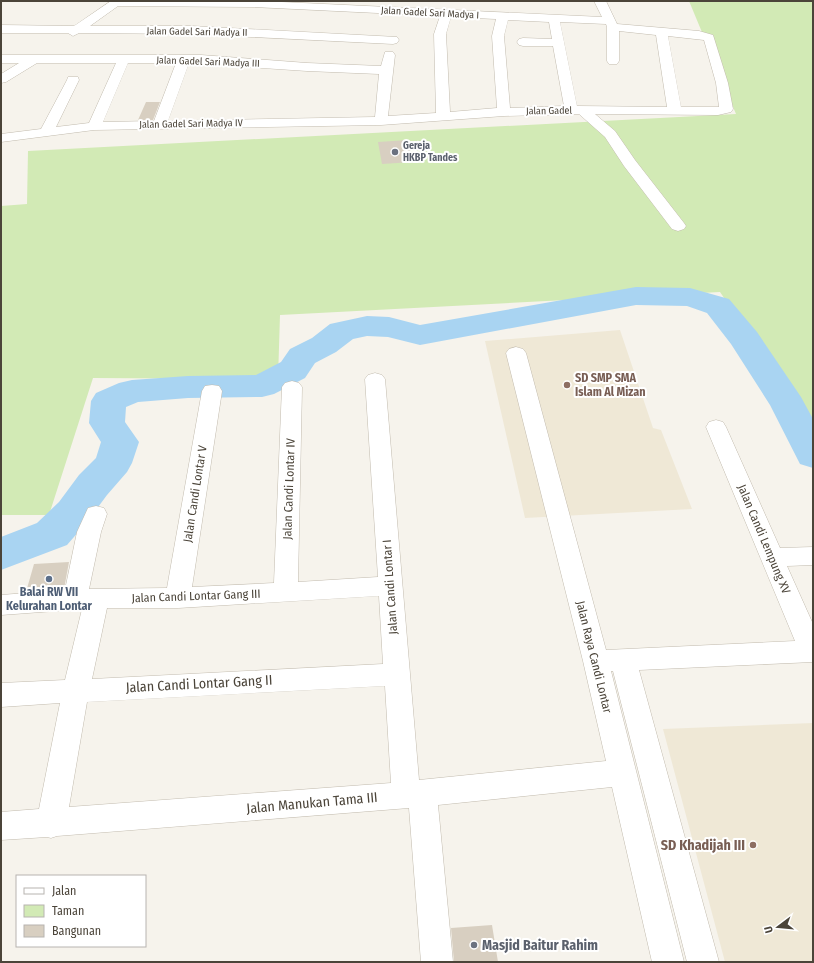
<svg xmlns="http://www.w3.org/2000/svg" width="814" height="963" viewBox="0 0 814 963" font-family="'Fira Sans Condensed',sans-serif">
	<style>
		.education { fill: #efe8d6 }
		.green { fill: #d2eab5 }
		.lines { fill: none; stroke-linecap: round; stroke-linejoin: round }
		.river { fill: #a9d4f2; fill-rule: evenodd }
		.building { fill: #d8cfc1 }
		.minor-casing { stroke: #c2bbae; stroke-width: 1 }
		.minor { fill: #fff; fill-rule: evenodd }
		.worship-dot { fill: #6b7280; stroke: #fff; stroke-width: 1.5 }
		.education-dot { fill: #8d6e63; stroke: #fff; stroke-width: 1.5 }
		.service-dot { fill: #5c6f8a; stroke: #fff; stroke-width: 1.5 }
		.labels { text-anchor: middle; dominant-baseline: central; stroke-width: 4; stroke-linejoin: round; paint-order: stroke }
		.far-street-label { font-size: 10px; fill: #4b4439; stroke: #fff }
		.far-worship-label { font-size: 10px; font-weight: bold; fill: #5b616d; stroke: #fff; text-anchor: start }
		.education-label { font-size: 12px; font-weight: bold; fill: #785e54; stroke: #fff; text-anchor: start }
		.street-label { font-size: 12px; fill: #4b4439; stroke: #fff }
		.service-label { font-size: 12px; font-weight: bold; fill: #4e5e75; stroke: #fff }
		.near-street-label { font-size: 14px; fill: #4b4439; stroke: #fff }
		.near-education-label { font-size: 14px; font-weight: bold; fill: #785e54; stroke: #fff; text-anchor: end }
		.near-worship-label { font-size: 14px; font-weight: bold; fill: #5b616d; stroke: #fff; text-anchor: start }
	</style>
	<rect width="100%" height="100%" fill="#f6f3ec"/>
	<path class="education" d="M620 330 653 428 661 430 692 509 525 518 485 341Z
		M813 723V962H725L663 729Z"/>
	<path class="green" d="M689 1H813V428L720 292 280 315 278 379 93 378 49 515H1V206L27 204 28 151 736 114Z"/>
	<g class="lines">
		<path class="river" d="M636 287 690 288 729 299 757 332 801 397 813 419V468L800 464 770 405 731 344 707 313 687 306 636 305 420 345 388 337 367 336 353 339 336 352 315 363 305 378 274 394 262 397 188 398 138 402 126 407 125 422 139 442 132 463 127 472 107 495 87 522 67 545 1 570V537L37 523 59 502 79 475 96 458 101 442 89 423 91 401 96 393 119 383 132 380 188 376 256 375 281 362 290 349 312 338 330 324 367 316 389 317 420 325Z"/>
	</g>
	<path class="building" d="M146 102H160L153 120H138Z
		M408 140 413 162 382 164 378 142Z
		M69 562 64 589 26 592 34 564Z
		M492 925 498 962H454L451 928Z"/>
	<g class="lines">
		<g class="minor-casing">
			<path id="minor" d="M111 1H260L602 17 594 1H606L617 24 699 31 713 35 728 83 733 109 731 112 718 115 595 114 615 131 635 160 684 223 686 226 684 229 678 231 672 229 624 166 605 137 579 114 504 116 381 125 94 130 1 142V134L41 129 67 80 68 77H78L79 80 56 127 89 123 116 63H37L6 82 1 83V74L19 63H1V55H201L307 63 381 66 385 52H393L395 55 388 116 436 113 434 34 440 16 252 7 118 6 90 26H191L397 37 399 40 397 43 393 44 191 34 79 33 73 36 68 33H1V25L74 26ZM451 17 496 19 492 36 497 108 450 112 446 34ZM508 20 549 22 552 39 523 38 519 39 517 42 519 45 523 46H553L564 106 510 108 504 36ZM560 22 606 24 607 27V61L609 64H617L619 61V31L656 35 667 107 577 106ZM668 36 704 40 716 83 719 107H681ZM128 63H176L154 121 103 122ZM189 63 307 71 379 74 375 117 168 121Z
				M516 347 523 349 526 353 606 650 795 641 706 427 709 422 716 420 723 422 726 427 780 548 813 547V565L787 566 813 624V662L639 670 719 962H687L613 671H611L684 962H652L612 787 438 805 453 962H421L409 808 57 836 51 838 47 837 1 840V812L39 809 60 703 1 707V683L65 680 82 609 1 615V595L65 590 77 532 88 508 96 506 104 508 107 514 101 532 89 589 167 588 202 391 205 386 212 385 219 386 222 391 192 587 274 583 282 387 285 383 292 381 299 383 302 387 298 582 378 577 365 379 368 375 375 373 382 375 385 379 419 780 606 761 583 661 506 353 509 349ZM379 596 383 664 92 679 107 608H178ZM385 686 391 783 69 807 87 702Z"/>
		</g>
		<use href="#minor" class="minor"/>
	</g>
	<g class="worship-dot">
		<circle cx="395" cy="152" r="4"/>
		<circle cx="474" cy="945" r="4"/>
	</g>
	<g class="education-dot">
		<circle cx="567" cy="385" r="4"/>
		<circle cx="753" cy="845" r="4"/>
	</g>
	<circle class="service-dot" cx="49" cy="579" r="4"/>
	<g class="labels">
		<g class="far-street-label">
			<text transform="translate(430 13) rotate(3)">Jalan Gadel Sari Madya I</text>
			<text transform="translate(197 32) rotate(1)">Jalan Gadel Sari Madya II</text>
			<text transform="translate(208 62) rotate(2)">Jalan Gadel Sari Madya III</text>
			<text transform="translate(549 111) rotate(-1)">Jalan Gadel</text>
			<text transform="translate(191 124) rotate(-1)">Jalan Gadel Sari Madya IV</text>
		</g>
		<g class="far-worship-label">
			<text x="403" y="146">Gereja<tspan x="403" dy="12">HKBP Tandes</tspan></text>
		</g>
		<g class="education-label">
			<text x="575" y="378">SD SMP SMA<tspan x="575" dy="14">Islam Al Mizan</tspan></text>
		</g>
		<g class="street-label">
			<text transform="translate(289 489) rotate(-88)">Jalan Candi Lontar IV</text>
			<text transform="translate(195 494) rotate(-81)">Jalan Candi Lontar V</text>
			<text transform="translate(764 539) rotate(67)">Jalan Candi Lempung XV</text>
			<text transform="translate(390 587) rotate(-94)">Jalan Candi Lontar I</text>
			<text transform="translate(196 596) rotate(-2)">Jalan Candi Lontar Gang III</text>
			<text transform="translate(594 657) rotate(76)">Jalan Raya Candi Lontar</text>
		</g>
		<g class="service-label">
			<text x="49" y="592">Balai RW VII<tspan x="49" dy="14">Kelurahan Lontar</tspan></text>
		</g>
		<g class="near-street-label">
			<text transform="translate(199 684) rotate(-3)">Jalan Candi Lontar Gang II</text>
			<text transform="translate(312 803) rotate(-5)">Jalan Manukan Tama III</text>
		</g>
		<g class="near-education-label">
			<text x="745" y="845">SD Khadijah III</text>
		</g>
		<g class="near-worship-label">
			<text x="482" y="945">Masjid Baitur Rahim</text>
		</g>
	</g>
	<rect width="814" height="963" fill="none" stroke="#4b4439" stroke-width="4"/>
	<rect x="16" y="875" width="130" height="72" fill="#ffffff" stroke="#b7b4b0"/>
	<rect x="24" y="888" width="20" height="6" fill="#ffffff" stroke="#b7b4b0"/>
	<text x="52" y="895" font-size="12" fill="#4b4439">Jalan</text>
	<rect x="24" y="905" width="20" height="12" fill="#d2eab5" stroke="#b7b4b0"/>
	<text x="52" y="915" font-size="12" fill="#4b4439">Taman</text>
	<rect x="24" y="925" width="20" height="12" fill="#d8cfc1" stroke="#b7b4b0"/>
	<text x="52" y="935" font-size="12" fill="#4b4439">Bangunan</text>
	<g transform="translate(778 927) rotate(254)" stroke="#ffffff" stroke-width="3" paint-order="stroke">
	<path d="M0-3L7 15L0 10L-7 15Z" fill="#4b4439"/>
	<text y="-6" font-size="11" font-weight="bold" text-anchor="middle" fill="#4b4439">U</text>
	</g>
</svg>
